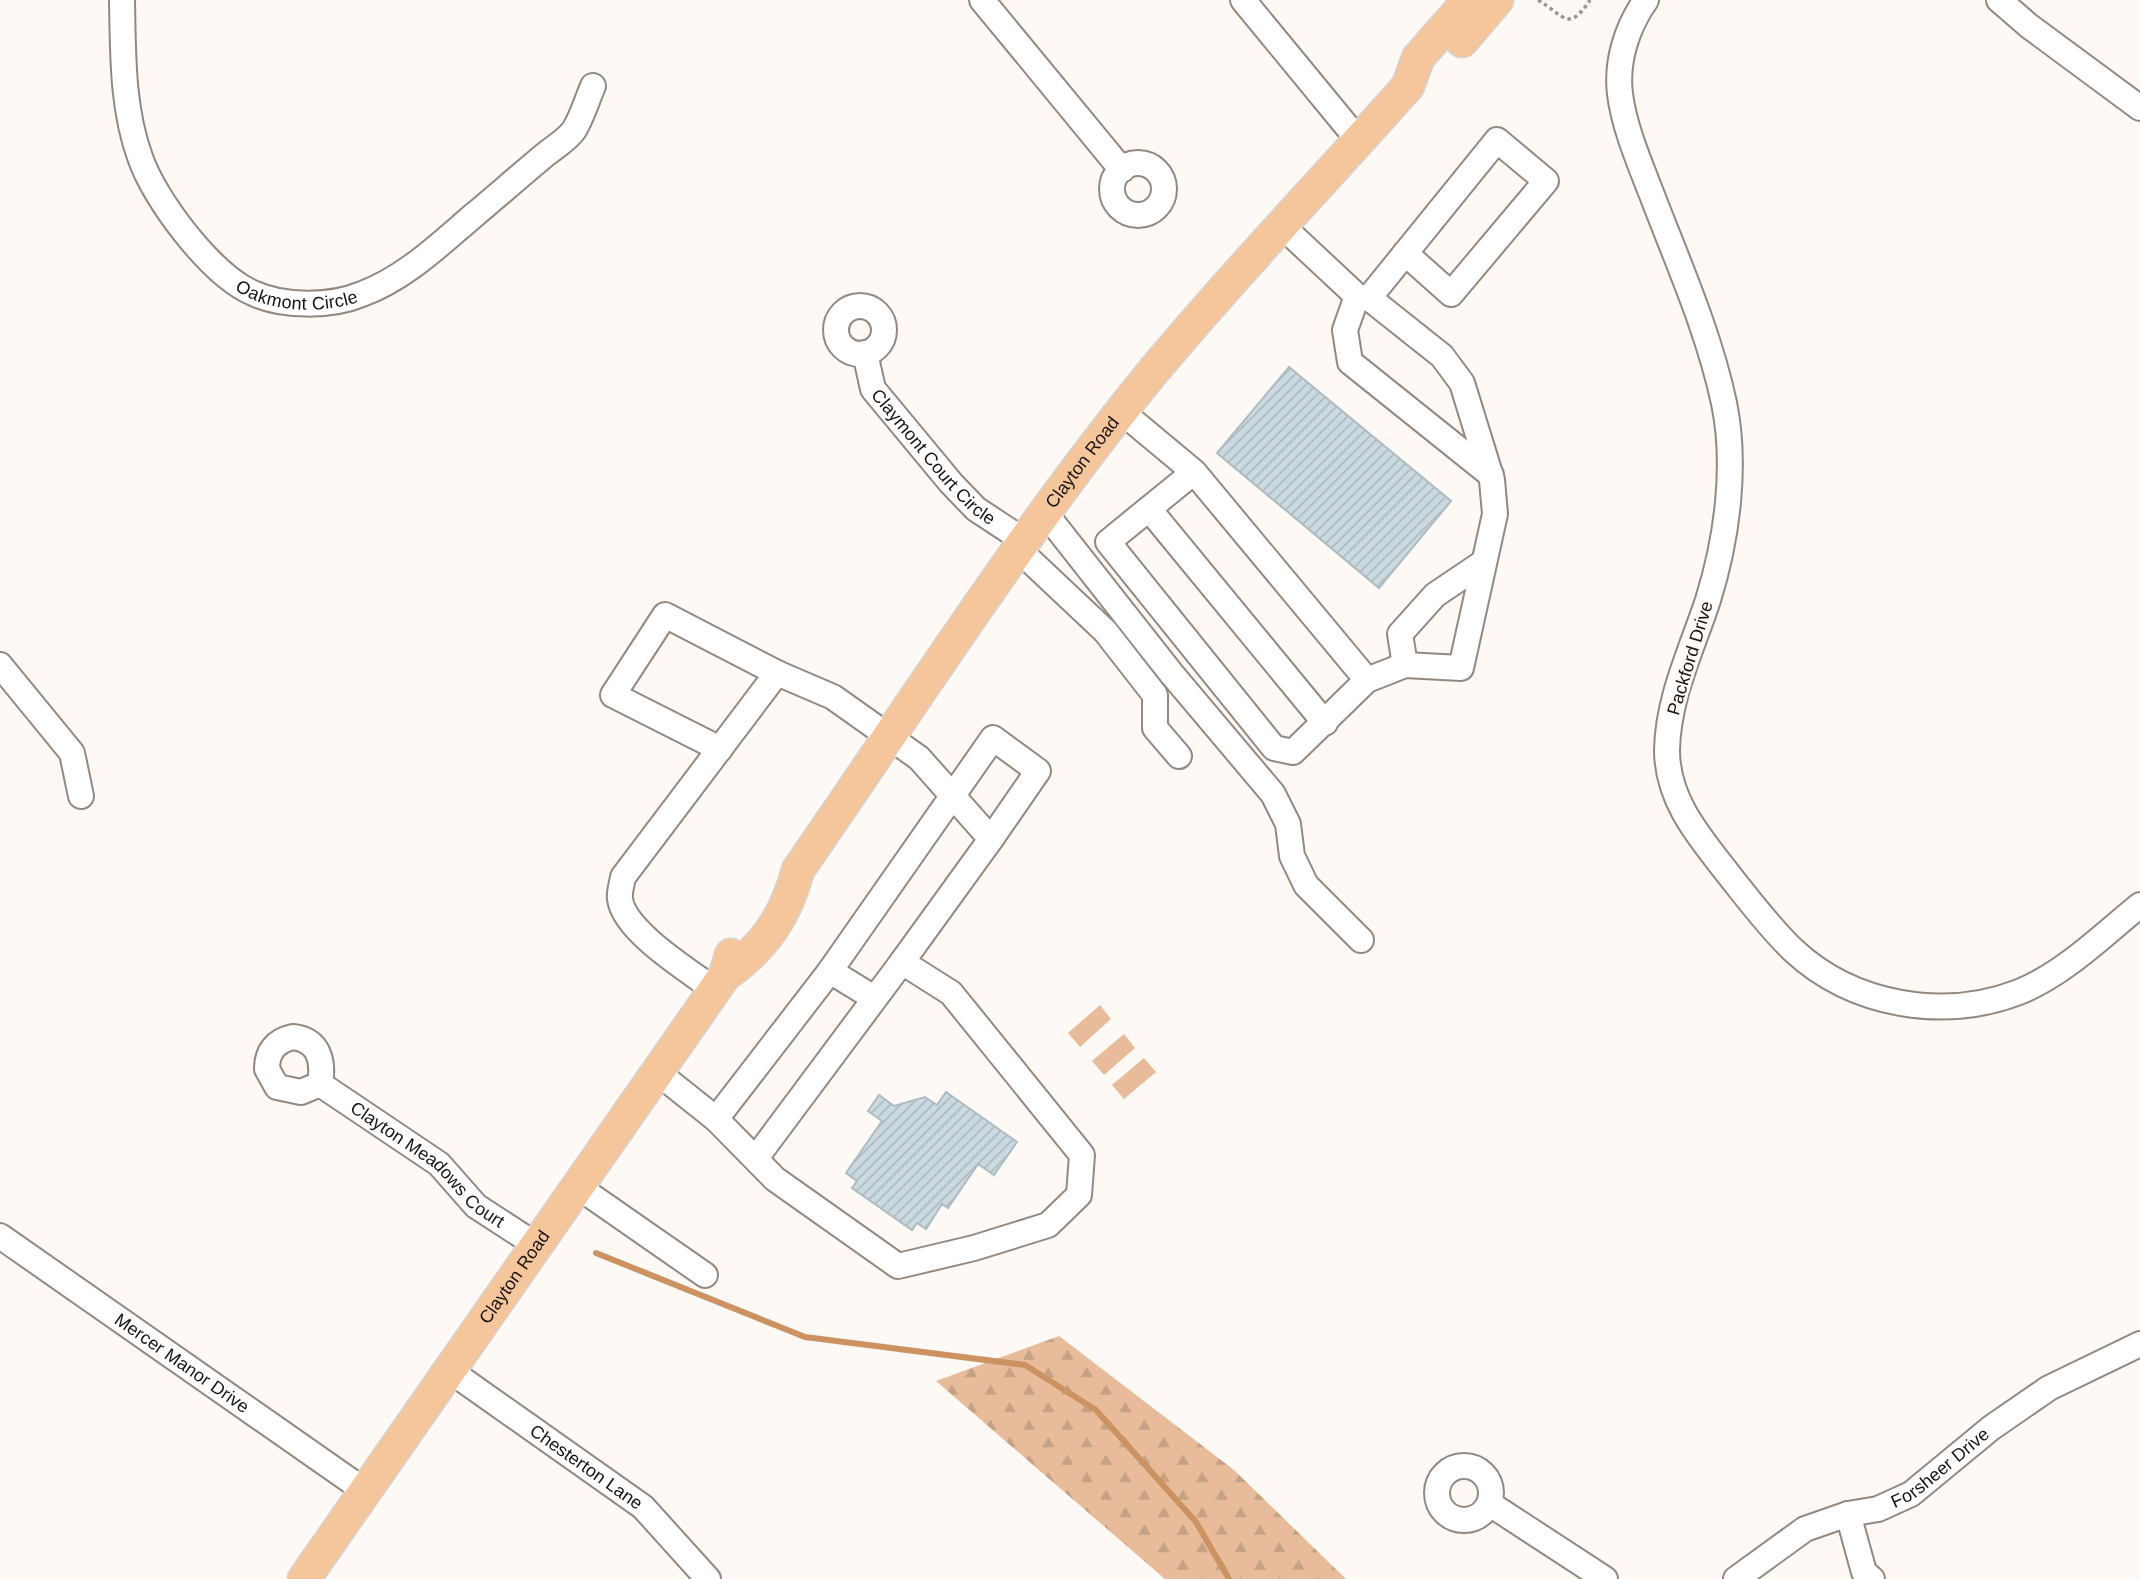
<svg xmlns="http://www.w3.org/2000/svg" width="2140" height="1579" viewBox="0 0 2140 1579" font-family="Helvetica,sans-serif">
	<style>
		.forest { fill: url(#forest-firs) }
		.pitch { fill: #e8bc9a }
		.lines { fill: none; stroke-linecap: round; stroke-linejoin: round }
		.stream { stroke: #cc9262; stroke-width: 6 }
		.building { fill: url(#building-hatch); stroke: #adbbc2; stroke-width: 2 }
		.minor-casing { stroke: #948980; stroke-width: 28 }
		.major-casing { stroke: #d5d5d4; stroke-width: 35 }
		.path { stroke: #9b9692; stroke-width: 3.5; stroke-dasharray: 3.5 3.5; stroke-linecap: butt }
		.minor { stroke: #fff; stroke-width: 24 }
		.major { stroke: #f5c59b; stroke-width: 32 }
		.labels { text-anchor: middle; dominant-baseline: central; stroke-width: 6; stroke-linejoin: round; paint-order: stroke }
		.street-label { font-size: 18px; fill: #181411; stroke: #fef9f5 }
	</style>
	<defs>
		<pattern id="forest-firs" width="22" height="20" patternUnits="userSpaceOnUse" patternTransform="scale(1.75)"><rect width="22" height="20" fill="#e8bc9a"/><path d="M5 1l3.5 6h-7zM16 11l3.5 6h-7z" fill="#c6a184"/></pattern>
		<pattern id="building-hatch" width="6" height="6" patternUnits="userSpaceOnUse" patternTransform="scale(1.75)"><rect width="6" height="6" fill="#cbd9e1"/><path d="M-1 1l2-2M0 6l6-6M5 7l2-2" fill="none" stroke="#aeb9c0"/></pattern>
	</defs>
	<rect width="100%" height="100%" fill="#fef9f5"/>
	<path class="forest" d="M1059 1336 1234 1470 1346 1579H1165L936 1381Z"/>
	<path class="pitch" d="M1100 1005 1111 1019 1080 1047 1068 1033Z
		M1124 1034 1135 1048 1104 1075 1092 1061Z
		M1144 1058 1156 1072 1124 1099 1112 1085Z"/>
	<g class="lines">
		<path class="stream" d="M596 1253 805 1337 1025 1365 1096 1410 1196 1522 1229 1579"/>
	</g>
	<path class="building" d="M1289 367 1451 501 1379 588 1217 453Z
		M946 1092 1017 1142 994 1175 978 1164 948 1208 942 1204 926 1229 917 1223 912 1230 852 1188 857 1181 846 1173 882 1121 868 1111 879 1095 894 1106 925 1097 937 1105Z"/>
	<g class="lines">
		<g class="minor-casing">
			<g id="minor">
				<path id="s1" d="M122 0C123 52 122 108 140 157 154 199 211 275 253 293 283 307 331 307 362 294 405 278 439 245 473 216 498 195 522 174 546 154 555 147 568 139 574 130 582 117 587 100 593 86"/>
				<path d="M982 0 1122 170"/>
				<path d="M1243 0 1359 141"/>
				<path d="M1646 0C1627 27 1616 61 1620 94 1624 127 1640 164 1652 195 1678 263 1709 332 1724 403 1737 466 1727 539 1708 600 1692 649 1668 697 1667 750 1667 803 1703 841 1733 880 1752 904 1771 929 1793 950 1853 1006 1944 1021 2019 992 2064 974 2103 935 2140 905"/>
				<path d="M1999 0 2029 26 2140 108"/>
				<circle cx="1138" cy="189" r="26"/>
				<path d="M1281 225 1357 296 1369 298 1442 356 1462 383 1492 480 1495 514 1461 668 1405 665 1367 680"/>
				<path d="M1357 296 1345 330 1350 362 1491 475"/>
				<path d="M1369 298 1497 140 1546 181 1451 294 1405 253"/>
				<circle cx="860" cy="330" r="24"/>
				<path id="s2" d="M865 353 873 389 951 483 976 509 1026 542"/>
				<path d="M1122 412 1194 472 1367 680 1293 752 1274 748 1108 542 1194 472"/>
				<path d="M1149 509 1325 723"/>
				<path d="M1046 514 1171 673 1273 794 1288 824 1292 856 1306 885 1361 940"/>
				<path d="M1020 551 1105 631 1155 695V728L1179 756"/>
				<path d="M0 665 72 753 81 796"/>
				<path d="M1405 665 1400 634 1435 595 1484 562"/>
				<path d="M720 749 613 695 665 615 777 673"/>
				<path d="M715 990C689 971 624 931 620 899 619 892 622 884 623 877L777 673 833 697 919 758 991 839 902 962"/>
				<path d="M874 998 830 971 993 738 1038 771 991 839"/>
				<path d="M293 1037C319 1040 324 1061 320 1084L301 1092 277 1087 267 1069C267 1052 275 1041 293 1037Z"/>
				<path d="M657 1072 716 1119 775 1179 898 1266 974 1248 1048 1225 1079 1195 1082 1155 951 993 902 962 756 1158"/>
				<path id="s3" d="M320 1084 439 1164 476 1206 536 1245"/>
				<path d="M716 1119 830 971"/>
				<path d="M577 1186 705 1275"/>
				<path id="s4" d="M0 1236 365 1491"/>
				<path id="s5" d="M449 1370 643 1507 708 1579"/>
				<circle cx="1464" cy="1493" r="27"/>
				<path d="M1490 1504 1605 1579"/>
				<path d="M1848 1514 1864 1572 1872 1579"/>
				<path id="s6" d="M1736 1579 1805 1529 1848 1514 1878 1509 1911 1494 1991 1428 2049 1388 2140 1344"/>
			</g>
		</g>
		<g class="major-casing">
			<g id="major">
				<path d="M1462 41 1497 0"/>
				<path id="s7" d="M725 975C764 948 786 916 798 870 913 704 1023 531 1151 374 1233 275 1323 182 1408 86L1418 58 1469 0"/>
				<path id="s8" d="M304 1579 725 975 731 955"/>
			</g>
		</g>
		<path class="path" d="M1538 0C1565 16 1568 33 1590 0"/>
		<use href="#minor" class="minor"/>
		<use href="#major" class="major"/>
	</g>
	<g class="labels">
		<g class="street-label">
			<text stroke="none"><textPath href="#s1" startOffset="383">Oakmont Circle</textPath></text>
			<text stroke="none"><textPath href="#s2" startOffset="128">Claymont Court Circle</textPath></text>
			<text stroke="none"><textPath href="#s7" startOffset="628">Clayton Road</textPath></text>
			<text transform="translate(1690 658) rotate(-73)">Packford Drive</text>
			<text stroke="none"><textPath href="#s3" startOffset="135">Clayton Meadows Court</textPath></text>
			<text stroke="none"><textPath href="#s8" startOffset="368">Clayton Road</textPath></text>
			<text stroke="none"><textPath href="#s4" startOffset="222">Mercer Manor Drive</textPath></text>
			<text stroke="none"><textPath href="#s6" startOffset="236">Forsheer Drive</textPath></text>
			<text stroke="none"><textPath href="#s5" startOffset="168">Chesterton Lane</textPath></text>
		</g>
	</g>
</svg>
